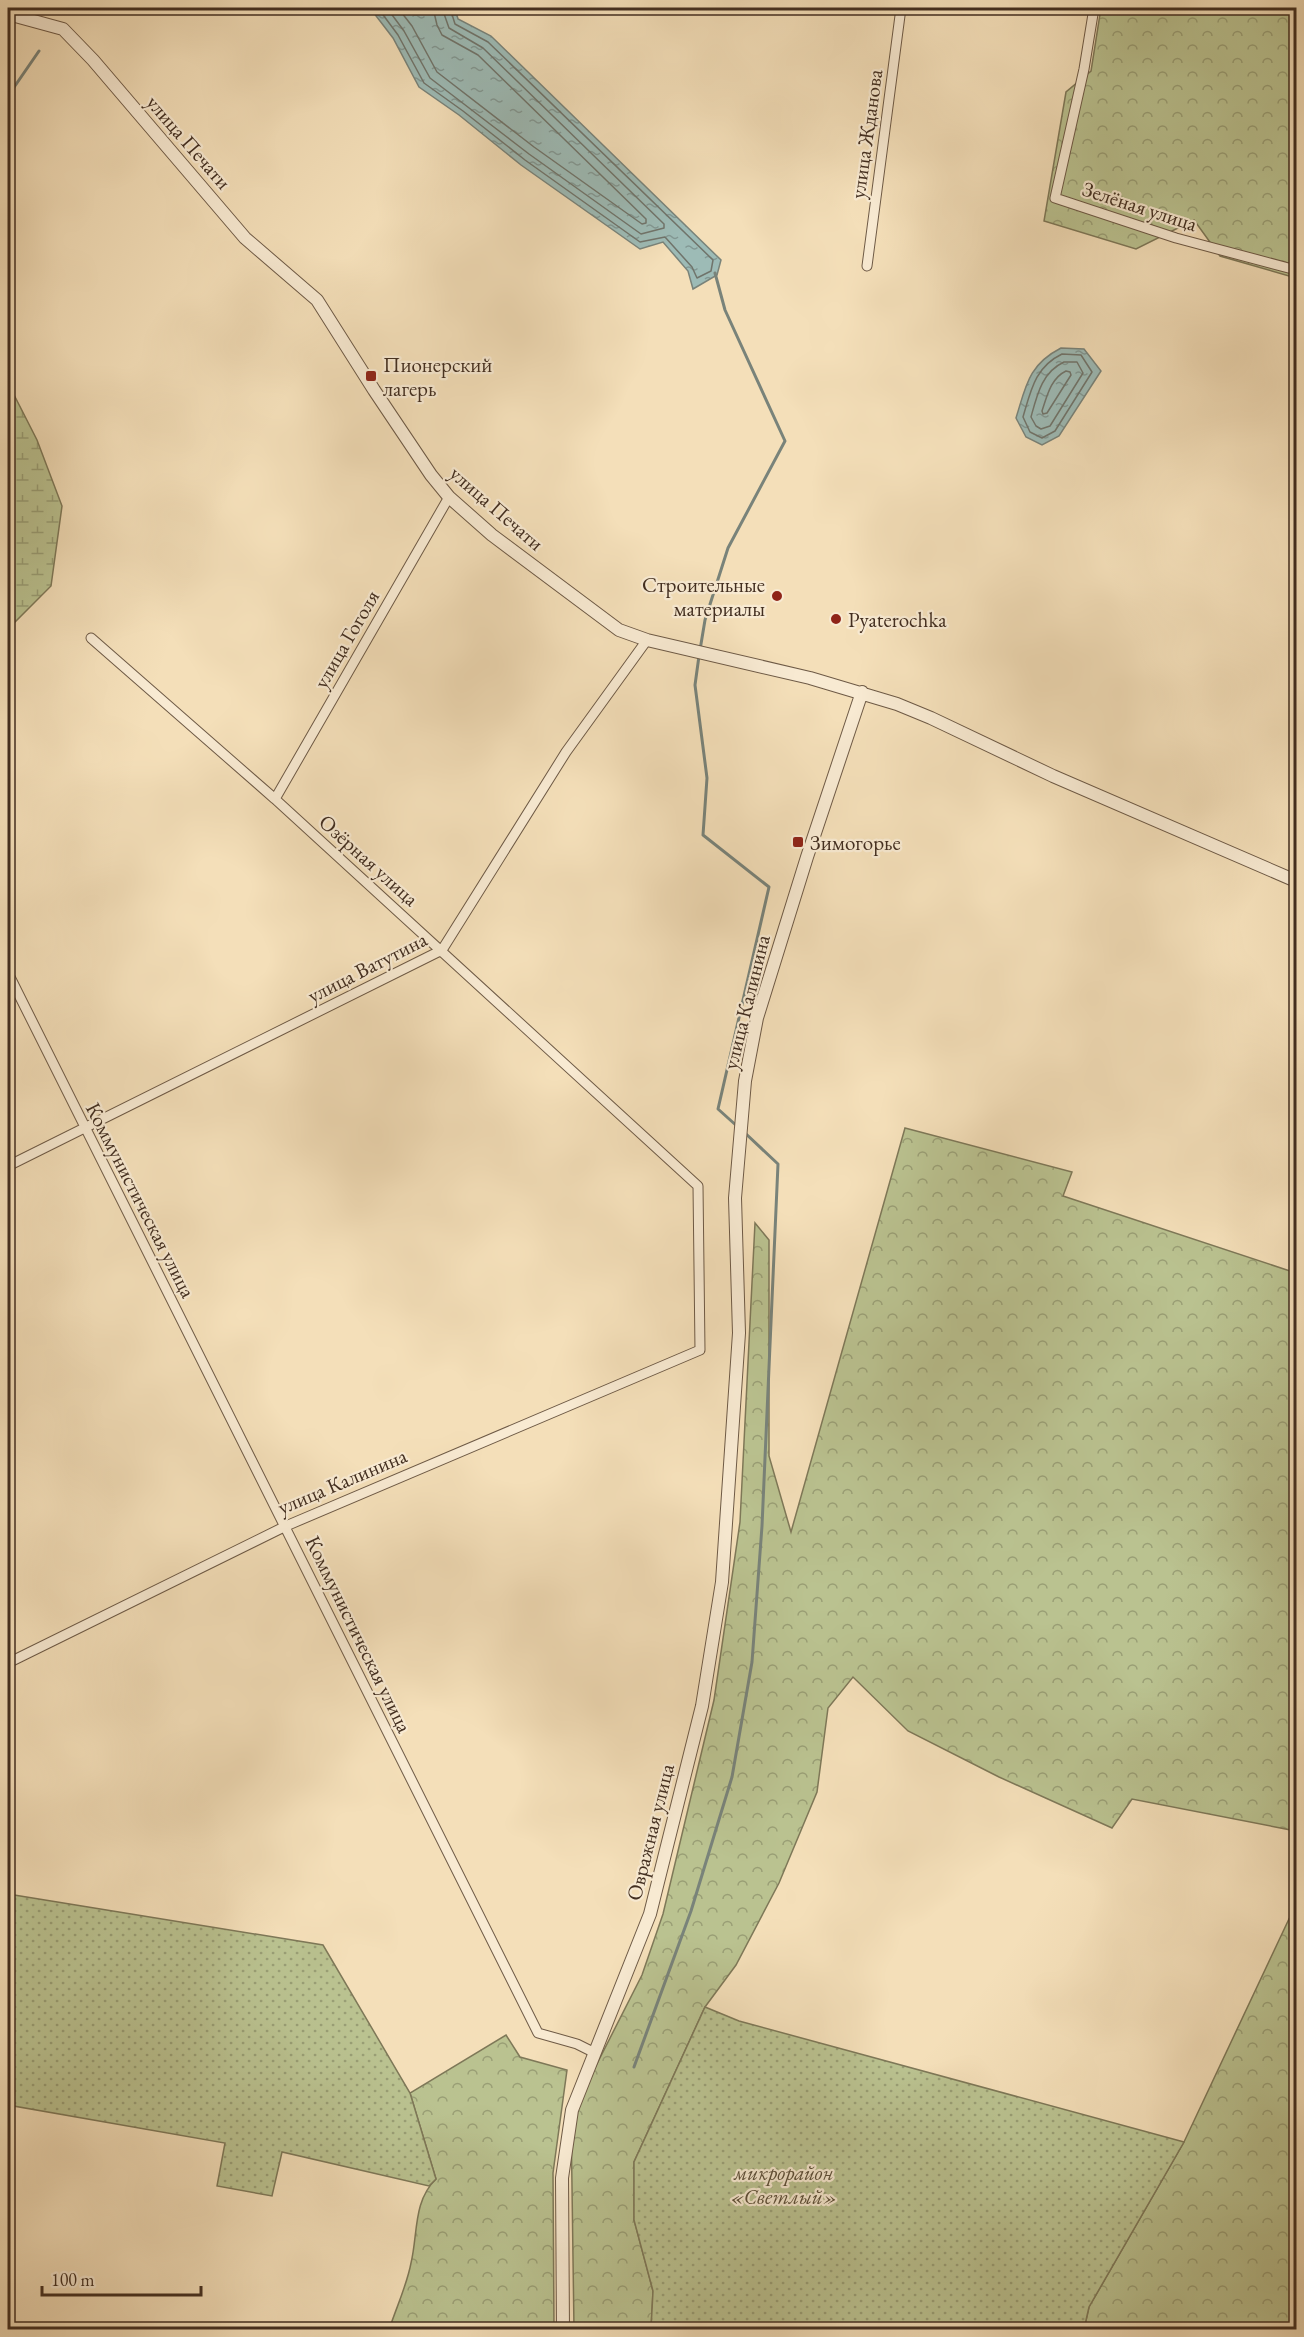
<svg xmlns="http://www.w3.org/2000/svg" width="1304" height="2337" viewBox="0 0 1304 2337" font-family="'EB Garamond',serif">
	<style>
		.forest { fill: url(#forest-crowns); stroke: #7e7858; stroke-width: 1.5 }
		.wetland { fill: url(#wetland-marsh); stroke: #7e7858; stroke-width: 1.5 }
		.garden { fill: url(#garden-dots); stroke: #7e7858; stroke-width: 1.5 }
		.water { fill: url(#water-ripples); stroke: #79837a; stroke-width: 1.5 }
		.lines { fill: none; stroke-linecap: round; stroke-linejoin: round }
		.shore { stroke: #70746b; stroke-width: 1.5 }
		.stream { stroke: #79837a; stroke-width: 3 }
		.minor-casing { stroke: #6e5a46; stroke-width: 11 }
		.tertiary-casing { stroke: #6e5a46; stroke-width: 14 }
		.minor { stroke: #f8ead2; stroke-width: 9 }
		.tertiary { stroke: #f8ead2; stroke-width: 12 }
		.poi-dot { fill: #8f2418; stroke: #f8ead2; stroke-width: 2 }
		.labels { text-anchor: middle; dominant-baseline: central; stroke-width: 4.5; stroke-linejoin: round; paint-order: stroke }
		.street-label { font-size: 21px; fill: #422e20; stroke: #f8ead2 }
		.poi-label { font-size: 21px; fill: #422e20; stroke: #f8ead2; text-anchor: start }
		.park-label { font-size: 21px; font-style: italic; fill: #5a4c36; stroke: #f8ead2 }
	</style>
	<defs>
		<pattern id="forest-crowns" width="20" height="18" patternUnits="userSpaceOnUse" patternTransform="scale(1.5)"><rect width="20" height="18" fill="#bac290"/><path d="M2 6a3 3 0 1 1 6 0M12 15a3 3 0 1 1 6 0" fill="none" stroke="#999e75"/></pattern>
		<pattern id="wetland-marsh" width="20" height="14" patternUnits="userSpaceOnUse" patternTransform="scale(1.5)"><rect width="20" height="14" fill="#bac290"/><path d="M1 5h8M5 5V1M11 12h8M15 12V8" fill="none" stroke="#999e75"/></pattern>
		<pattern id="garden-dots" width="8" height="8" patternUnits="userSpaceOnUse" patternTransform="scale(1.5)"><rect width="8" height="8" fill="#bac290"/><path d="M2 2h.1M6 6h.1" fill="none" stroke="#999e75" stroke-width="1.8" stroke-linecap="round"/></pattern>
		<pattern id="water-ripples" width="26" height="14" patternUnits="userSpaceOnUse" patternTransform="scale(1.5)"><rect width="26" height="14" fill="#9dbbb6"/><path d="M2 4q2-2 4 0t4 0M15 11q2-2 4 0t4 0" fill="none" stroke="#829894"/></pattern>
	</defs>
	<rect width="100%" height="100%" fill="#f4dfb9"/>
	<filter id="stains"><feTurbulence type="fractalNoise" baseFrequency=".00333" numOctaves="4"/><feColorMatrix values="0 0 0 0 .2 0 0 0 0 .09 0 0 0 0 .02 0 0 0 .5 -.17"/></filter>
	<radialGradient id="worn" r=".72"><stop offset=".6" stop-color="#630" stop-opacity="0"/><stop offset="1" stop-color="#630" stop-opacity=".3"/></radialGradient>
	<path class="forest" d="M1101 8H1296V278L1220 256 1194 220 1136 249 1044 221 1066 92 1091 71Z
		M905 1128 1072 1172 1063 1196 1296 1273V1831L1132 1799 1112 1828 999 1777 908 1731 853 1677 828 1708 817 1792 779 1883 736 1965 705 2007 634 2162V2220L653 2291 651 2329H574L571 2115 642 1975 663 1914 714 1700 740 1522 755 1223 769 1240V1456L791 1532Z
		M1296 1904V2329L1084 2330 1089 2307 1184 2142Z
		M506 2035 520 2057 567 2070 553 2173 554 2329 389 2330C396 2308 407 2285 411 2263 418 2234 413 2201 436 2179L410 2093Z"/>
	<path class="wetland" d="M8 383 37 440 62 506 51 586 12 625 8 626Z"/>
	<path class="garden" d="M8 1894 323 1945 410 2093 436 2179 429 2186 282 2152 272 2196 217 2186 225 2143 8 2105Z
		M705 2007 739 2021 1184 2142 1089 2307 1084 2329H651L653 2291 634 2220V2162Z"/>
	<path class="water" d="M370 8H455L458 19 491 36 721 260 717 275 693 289 688 271 663 242 640 249 521 165 459 115 419 87 393 38Z
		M1061 348 1084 349 1101 371 1059 436 1042 445 1026 437 1016 418C1026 386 1028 365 1061 348Z"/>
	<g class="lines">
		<path class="shore" d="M378 8 398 35 424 83 463 111 525 160 640 242 665 237 692 267 697 278 711 271 713 260 488 42 455 24 450 8
			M387 8 404 31 430 78 529 154 641 234 664 228V224L483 48 449 28 442 8
			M398 8 412 26 437 72 534 147 642 224 646 223V219L478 55 442 35 437 25 433 8
			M1062 354 1081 355 1092 372 1055 431 1042 438 1030 432 1023 417C1031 390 1035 367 1062 354Z
			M1064 362H1077L1083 373 1050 426 1041 429 1036 426 1031 417C1037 395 1042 372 1064 362Z
			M1066 371 1070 372 1071 375 1047 413 1043 414 1042 411C1047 396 1051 378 1066 371Z"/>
		<path class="stream" d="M8 96 39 51
			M700 650 705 620 728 548 785 441 725 310 715 273
			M699 656 695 685 707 778 703 835 769 887 718 1109 738 1127
			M634 2067 691 1911 732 1777 752 1662 762 1526 778 1164 745 1133"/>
		<g class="minor-casing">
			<path id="minor" d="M1094 8 1084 69 1055 198 1176 238 1296 270
				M867 266 901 8
				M275 799 449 497
				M8 973 538 2033 577 2044 595 2053
				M8 1166 442 950 566 752 647 640
				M8 1663 286 1526 700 1350 698 1186 275 799 91 638"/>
		</g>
		<g class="tertiary-casing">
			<path id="tertiary" d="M8 14 63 29 93 60 245 238 317 300 374 390 431 475 449 497 492 535 619 630 647 640 810 678 897 704 931 718 1053 776 1296 881
				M563 2330 562 2178 572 2110 650 1914 702 1706 722 1582 739 1333 735 1198 745 1081 757 1018 807 857 862 692"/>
		</g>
		<use href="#minor" class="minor"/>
		<use href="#tertiary" class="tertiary"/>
	</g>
	<g class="poi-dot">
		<rect x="365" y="370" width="12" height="12" rx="3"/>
		<circle cx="777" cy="596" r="6"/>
		<circle cx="836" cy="619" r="6"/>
		<rect x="792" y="836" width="12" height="12" rx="3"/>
	</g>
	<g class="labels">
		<g class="street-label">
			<text transform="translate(866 134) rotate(-82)">улица Жданова</text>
			<text transform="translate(189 142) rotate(49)">улица Печати</text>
			<text transform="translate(1140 206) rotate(18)">Зелёная улица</text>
			<text transform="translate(497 508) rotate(41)">улица Печати</text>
			<text transform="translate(346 639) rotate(-60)">улица Гоголя</text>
			<text transform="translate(369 860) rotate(42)">Озёрная улица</text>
			<text transform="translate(367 967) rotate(-27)">улица Ватутина</text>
			<text transform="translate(746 1002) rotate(-76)">улица Калинина</text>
			<text transform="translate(141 1200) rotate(63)">Коммунистическая улица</text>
			<text transform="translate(342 1481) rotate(-23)">улица Калинина</text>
			<text transform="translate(359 1634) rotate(64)">Коммунистическая улица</text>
			<text transform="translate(650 1832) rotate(-76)">Овражная улица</text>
		</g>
		<g class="poi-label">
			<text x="383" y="364">Пионерский<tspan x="383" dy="24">лагерь</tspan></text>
			<text x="765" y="584" text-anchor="end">Строительные<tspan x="765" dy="24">материалы</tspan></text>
			<text x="848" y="619">Pyaterochka</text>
			<text x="810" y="842">Зимогорье</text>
		</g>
		<g class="park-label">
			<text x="784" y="2172">микрорайон<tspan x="784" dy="24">«Светлый»</tspan></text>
		</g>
	</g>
	<rect width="1304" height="2337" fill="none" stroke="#f4dfb9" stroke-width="30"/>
	<rect x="9" y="9" width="1286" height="2319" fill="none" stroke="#422e20" stroke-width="3"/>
	<rect x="15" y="15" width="1274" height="2307" fill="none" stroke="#422e20" stroke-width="1.5"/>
	<path d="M42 2286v9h159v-9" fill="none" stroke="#422e20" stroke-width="3"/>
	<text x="51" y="2286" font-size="18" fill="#422e20" stroke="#f8ead2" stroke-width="4.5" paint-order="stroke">100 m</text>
	<rect width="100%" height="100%" filter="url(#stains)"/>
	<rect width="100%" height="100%" fill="url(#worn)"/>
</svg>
